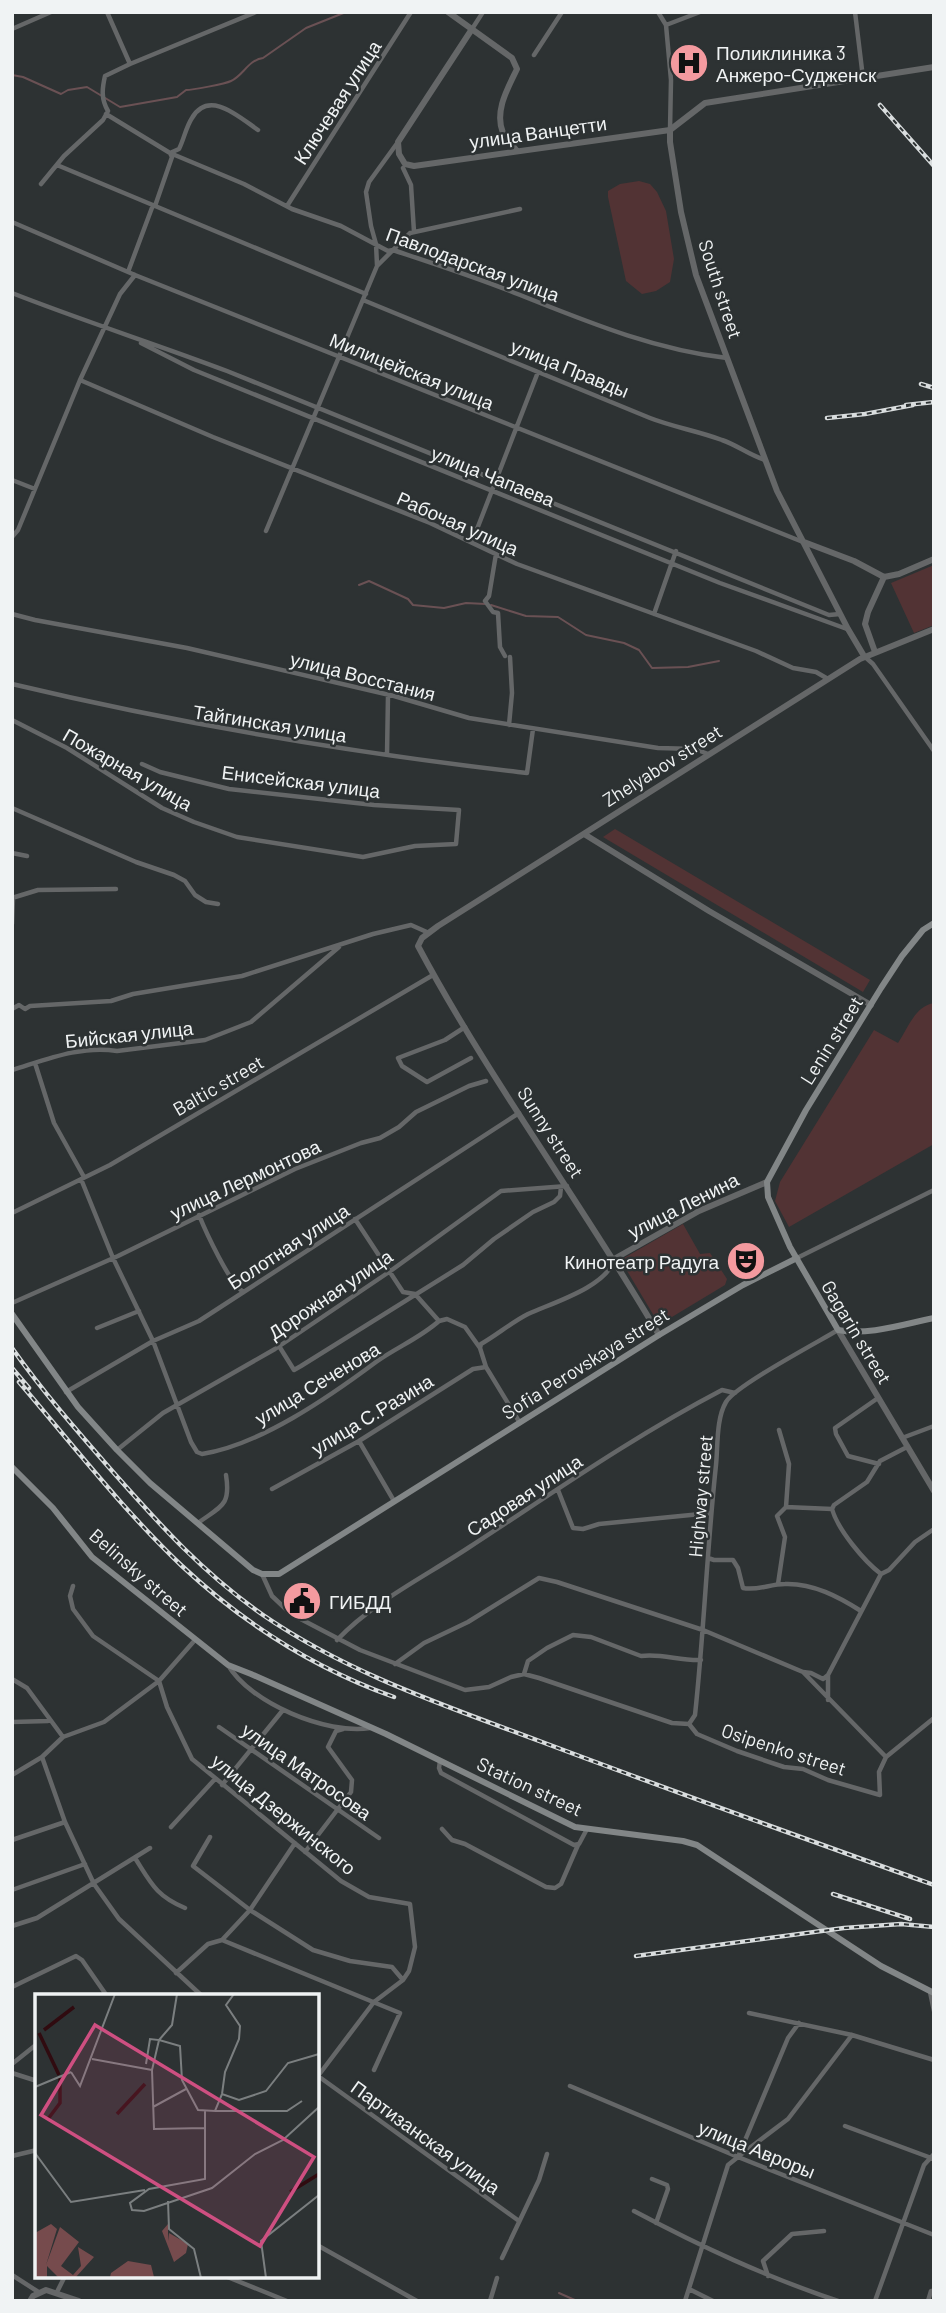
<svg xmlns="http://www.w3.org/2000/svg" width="946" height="2313" viewBox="0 0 946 2313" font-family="Barlow,sans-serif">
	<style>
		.green { fill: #523334 }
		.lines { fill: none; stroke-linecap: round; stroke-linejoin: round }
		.stream { stroke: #6a5154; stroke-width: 2 }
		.minor { stroke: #656768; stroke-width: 4.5 }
		.tertiary { stroke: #656768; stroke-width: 6 }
		.secondary { stroke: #828687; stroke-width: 6 }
		.rail-casing { stroke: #d9ddde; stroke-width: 4.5 }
		.rail { stroke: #2d3233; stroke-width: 2; stroke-dasharray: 5; stroke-linecap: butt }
		.labels { text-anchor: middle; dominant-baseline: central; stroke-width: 5; stroke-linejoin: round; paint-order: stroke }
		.poi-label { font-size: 19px; fill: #f0f3f4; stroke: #2d3233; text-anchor: start }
		.street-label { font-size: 19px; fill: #f0f3f4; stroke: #2d3233 }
		.inset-river { fill: none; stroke: #300b10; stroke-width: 3.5 }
		.inset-road { fill: none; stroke: #7b7f80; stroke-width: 2 }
		.view { fill: #ce4f81; fill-opacity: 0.15; stroke: #ce4f81; stroke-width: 3.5 }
		.inset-edge { fill: none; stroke: #f0f3f4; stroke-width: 3.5 }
	</style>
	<rect width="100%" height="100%" fill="#2d3233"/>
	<path class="green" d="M639 181 650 184 657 192 666 211 674 259 670 282 656 291 642 294 626 281 608 197V191L620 184Z
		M934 565V625L914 633 891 583Z
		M615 829 870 980 863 992 603 837Z
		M934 1003V1144L789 1227 775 1201 780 1182 874 1030 898 1043C908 1028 915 1006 934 1003Z
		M683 1224 700 1254 710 1253 727 1279 725 1285 662 1323 657 1321 623 1264 624 1258Z"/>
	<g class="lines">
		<path class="stream" d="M12 75 23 77 61 94 68 90 87 87 120 107 177 97 186 90C192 90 225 84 231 81 243 76 248 60 263 58L306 28 346 12
			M359 585 369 581 408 599 413 605 444 608 466 603 486 604
			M491 605 526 616 558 617 586 635 624 643 639 650 652 668 688 667 719 661
			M559 2293 577 2301"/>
		<path class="minor" d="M658 12 666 25
			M855 12 863 78
			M12 29 51 12
			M472 29 483 12
			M534 55 562 12
			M130 64 256 12
			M106 114 170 153 244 184 292 209 341 226 388 251 393 250C432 263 472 276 510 291 581 319 650 349 727 358
			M670 130 671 80 666 25 700 12
			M57 165 366 294
			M403 168 411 185 414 232
			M41 184 64 156 103 120 108 111C101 99 102 89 105 76L130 64 107 12
			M155 206 172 157 170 153 179 149C184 139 186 127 192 118 209 89 239 117 258 130
			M287 206 411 12
			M12 222 135 275 803 542
			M377 265 376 244 371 226 366 192 369 182 398 142
			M128 272 153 205
			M12 293C83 321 156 344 227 371L829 615 840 614
			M363 300C459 339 555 378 650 418 673 427 698 431 722 440 737 445 749 455 765 460
			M141 343 194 370 720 583 847 629
			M80 380 213 437 430 523 517 564 756 651 793 668 816 672 828 679
			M12 480 35 489
			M266 531 377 266 410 233 520 209
			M12 537 18 530 80 380 120 294 135 275
			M472 542 538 372
			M496 554 489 596 485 601 493 612 498 613 500 647 505 656
			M12 614 35 620 187 648 394 696 469 718 658 748 695 749 708 754
			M654 614 676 551
			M864 656 873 664 934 751
			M12 684C180 724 348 752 518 772L527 773 533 729
			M12 720 67 748 162 808 194 822 237 837 363 857 415 846 456 844 459 810 374 805 229 789 160 772 142 764
			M509 725 512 693 510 657
			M387 755 388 695
			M12 808 136 862 174 875 185 881 195 895 206 902 218 904
			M12 853 27 856
			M12 898 38 890 116 889
			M12 924 13 898
			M12 1009 19 1005 25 1009 30 1006 111 1001 133 994 242 976 373 934 411 925 429 933
			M465 1027 445 1040 398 1058 402 1066 427 1082 471 1058
			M35 1063 54 1123 84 1177
			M12 1070C45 1060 81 1045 117 1051L205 1040 251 1022 339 947
			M81 1179 113 1258 153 1341 191 1442 197 1452 202 1454C260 1445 329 1397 376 1362 397 1347 420 1338 439 1321
			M12 1213 110 1165 433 975
			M199 1215C205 1230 231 1287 244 1292
			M355 1219 403 1292 415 1294 439 1321 447 1319 465 1327 480 1348 486 1367 520 1423
			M797 1258 934 1190
			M12 1303 118 1256 295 1169 361 1143 380 1138 399 1127 416 1112 469 1086 486 1081
			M97 1328 139 1311
			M279 1346 294 1370 301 1366 463 1265 494 1239 533 1212 554 1202 560 1196 561 1187
			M480 1348 481 1344C497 1335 512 1322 528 1314 552 1303 606 1287 614 1260
			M66 1392 153 1341 199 1321 519 1113
			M878 1398 835 1428 836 1434 848 1456 879 1464
			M779 1430 789 1464 786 1507
			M902 1438 934 1426
			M359 1441 394 1501
			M117 1450 163 1413 275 1349 389 1272 501 1191 567 1186
			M272 1489 359 1441 473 1369 486 1367
			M558 1490 573 1528 583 1529 599 1524 711 1513
			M832 1509C838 1530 864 1561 881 1574
			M198 1523C221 1506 231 1506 226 1475
			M708 1558 714 1560H733L738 1568 743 1588C757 1591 770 1584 785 1584 813 1583 839 1597 861 1611
			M262 1574 272 1596 291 1614 360 1650 465 1690 489 1687 511 1677 524 1674 539 1678 672 1723 689 1724
			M778 1584 785 1537 777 1516 786 1507 832 1509 834 1505 867 1482 880 1461 907 1447
			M73 1586 70 1596 73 1609 93 1636 159 1681 167 1707 192 1759 341 1881 369 1897 410 1904 415 1947 409 1971 403 1980 374 2002 318 2076
			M337 1640C373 1602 424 1577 468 1548 551 1494 634 1436 722 1390L735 1393
			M395 1664 424 1643 468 1622 539 1578 557 1582 703 1630 803 1672
			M228 1665C250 1703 327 1735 370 1728
			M524 1674 528 1661 547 1648 573 1635 591 1637 641 1656C661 1653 680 1661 701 1660
			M12 1679 27 1688 63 1737
			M828 1700V1675L881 1574 889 1570 915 1542 934 1529
			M12 1722 48 1721
			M689 1724 695 1715C704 1632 707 1548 716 1465 718 1446 716 1419 726 1402 735 1386 818 1342 838 1330
			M689 1724 697 1734 737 1751 784 1767 803 1769 828 1780 880 1795 879 1772 886 1757 803 1672 811 1673 823 1679 828 1675
			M219 1727 379 1838
			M42 1757 65 1822 94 1884 119 1919 202 1996
			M886 1757 934 1718
			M440 1761 439 1768 441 1773 574 1845 579 1844 587 1829
			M12 1775 42 1757 63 1737 104 1722 159 1681 195 1640
			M222 1785 283 1710
			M171 1827 215 1779
			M442 1829 452 1840 465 1844 546 1887 555 1888 561 1884 578 1845
			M210 1837 193 1866 250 1910 313 1950 350 1961 392 1967 403 1980
			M12 1840 65 1822
			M305 1852 351 1792 352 1780 328 1747 336 1731 343 1729
			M135 1858C151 1883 156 1896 185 1908
			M12 1890 85 1864
			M12 1926 37 1918 150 1848
			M222 1940 400 2013 374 2070
			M176 1973 208 1944 222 1940 250 1910 295 1843
			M12 1987 76 1956 82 1960 107 1996
			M930 1992 934 2011
			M749 2013 852 2035 934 2060
			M12 2064 37 2044
			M12 2073 37 2081
			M318 2076 519 2221
			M570 2086 738 2157 934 2235
			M845 2126 934 2159
			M12 2156 37 2150
			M739 2156 788 2119 852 2035
			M652 2179 667 2185 668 2189 656 2223
			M634 2211C702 2247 764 2276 838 2301
			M317 2245 417 2301
			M502 2258 539 2180 547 2154
			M12 2275 40 2293
			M225 2276 287 2301
			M768 2276 763 2261 792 2234 824 2231
			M689 2289 713 2301
			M57 2292 65 2276
			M490 2301 497 2278
			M685 2301 728 2165 738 2157 788 2038 799 2023
			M875 2301 924 2165 934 2154
			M928 2301 931 2291H934"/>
		<path class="tertiary" d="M448 12 512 58 517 69C508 88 494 111 503 133 506 139 513 146 517 151
			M472 29 398 142 399 154 405 164 414 166 670 130 705 103 934 67
			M670 130V142L681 212 696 275 777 491 848 629 864 656
			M804 542 854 561 884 577
			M884 577 899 574 934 559
			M875 652 865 624 868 612 884 577
			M584 834 709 911 871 1005
			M614 1259 699 1211 767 1182
			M838 1330 934 1491
			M659 1335C582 1203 490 1081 418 946L422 938 438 926 860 659 934 629
			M30 2301 33 2296 46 2290 79 2301"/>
		<path class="secondary" d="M934 923 923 930 902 956 881 988 806 1110 767 1182 768 1197 790 1247 838 1330C868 1336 904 1324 934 1318
			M12 1314 78 1407 117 1450 150 1483 253 1570 262 1574H279L659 1335 743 1285 797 1258
			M12 1467 53 1508 92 1557 228 1665 251 1674 386 1734 575 1827 683 1841 697 1845 881 1966 934 1993"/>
		<g class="rail-casing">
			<path id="rail" d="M880 105 934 166
				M921 384 934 388
				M906 405 934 402
				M827 418 865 414 913 405
				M12 1348C43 1392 78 1432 113 1472 161 1526 203 1573 263 1615 349 1674 446 1706 542 1742 672 1791 803 1838 934 1885
				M12 1368 29 1388
				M19 1382C72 1444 123 1510 182 1566 243 1623 316 1669 394 1697
				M833 1894 910 1919
				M636 1956 844 1928 901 1924 934 1927"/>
		</g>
		<use href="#rail" class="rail"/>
	</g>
	<defs>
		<g id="hospital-disc" transform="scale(2.0125)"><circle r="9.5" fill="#f49a9f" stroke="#2d3233"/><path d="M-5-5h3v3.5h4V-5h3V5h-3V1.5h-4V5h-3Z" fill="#111"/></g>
		<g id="theatre-disc" transform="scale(2.0125)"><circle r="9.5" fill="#f49a9f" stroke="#2d3233"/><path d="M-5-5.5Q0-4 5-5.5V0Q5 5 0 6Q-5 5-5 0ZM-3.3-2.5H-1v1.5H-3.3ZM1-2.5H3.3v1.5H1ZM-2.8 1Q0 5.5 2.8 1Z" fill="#111"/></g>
		<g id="civic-disc" transform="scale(2.0125)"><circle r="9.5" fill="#f49a9f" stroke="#2d3233"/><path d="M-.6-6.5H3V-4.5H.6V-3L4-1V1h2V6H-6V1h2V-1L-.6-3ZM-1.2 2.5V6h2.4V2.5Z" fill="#111"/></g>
	</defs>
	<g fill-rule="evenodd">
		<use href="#hospital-disc" x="689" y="63"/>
		<use href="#theatre-disc" x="746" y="1261"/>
		<use href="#civic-disc" x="302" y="1601"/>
	</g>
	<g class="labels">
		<g class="poi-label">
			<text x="716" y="52">Поликлиника 3<tspan x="716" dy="22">Анжеро-Судженск</tspan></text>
			<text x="719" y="1261" text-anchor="end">Кинотеатр Радуга</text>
			<text x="329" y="1601">ГИБДД</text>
		</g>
		<g class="street-label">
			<text transform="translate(337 102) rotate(-57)">Ключевая улица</text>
			<text transform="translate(538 132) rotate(-8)">улица Ванцетти</text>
			<text transform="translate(473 264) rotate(20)">Павлодарская улица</text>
			<text transform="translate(721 289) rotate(72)">South street</text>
			<text transform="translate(570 368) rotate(22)">улица Правды</text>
			<text transform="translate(412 371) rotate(22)">Милицейская улица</text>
			<text transform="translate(493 476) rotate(22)">улица Чапаева</text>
			<text transform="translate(458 523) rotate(24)">Рабочая улица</text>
			<text transform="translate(363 676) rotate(14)">улица Восстания</text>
			<text transform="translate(270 723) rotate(9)">Тайгинская улица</text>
			<text transform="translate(662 765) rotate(-32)">Zhelyabov street</text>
			<text transform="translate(128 769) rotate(30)">Пожарная улица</text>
			<text transform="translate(301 781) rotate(7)">Енисейская улица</text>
			<text transform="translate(129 1034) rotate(-6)">Бийская улица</text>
			<text transform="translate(831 1040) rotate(-58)">Lenin street</text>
			<text transform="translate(218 1085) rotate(-30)">Baltic street</text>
			<text transform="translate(551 1132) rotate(57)">Sunny street</text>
			<text transform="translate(245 1179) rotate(-25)">улица Лермонтова</text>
			<text transform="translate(683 1205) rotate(-27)">улица Ленина</text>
			<text transform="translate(288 1246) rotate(-33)">Болотная улица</text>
			<text transform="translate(330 1294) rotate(-34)">Дорожная улица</text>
			<text transform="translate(857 1332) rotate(59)">Gagarin street</text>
			<text transform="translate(585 1363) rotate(-32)">Sofia Perovskaya street</text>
			<text transform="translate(317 1383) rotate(-31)">улица Сеченова</text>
			<text transform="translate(372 1414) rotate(-31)">улица С.Разина</text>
			<text transform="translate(524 1495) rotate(-33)">Садовая улица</text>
			<text transform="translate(700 1496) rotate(-85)">Highway street</text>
			<text transform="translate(139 1572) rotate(41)">Belinsky street</text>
			<text transform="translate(784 1749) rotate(18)">Osipenko street</text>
			<text transform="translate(307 1771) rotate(35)">улица Матросова</text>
			<text transform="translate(530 1786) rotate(25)">Station street</text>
			<text transform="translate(284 1814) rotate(39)">улица Дзержинского</text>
			<text transform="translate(426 2137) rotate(36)">Партизанская улица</text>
			<text transform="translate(757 2149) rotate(22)">улица Авроры</text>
		</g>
	</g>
	<g transform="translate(35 1994)">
		<rect width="284" height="284" fill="#2d3233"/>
		<path d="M16 230 22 235 11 271 25 233 44 248 26 272 38 281 46 272 43 253 59 263 41 283H23L12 272V283H0V239ZM133 230V247L134 239 153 250 151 259 139 268 127 237ZM93 267 116 271 119 283H75L76 279Z" fill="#764b4d"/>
		<path class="inset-river" d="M9 36 39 13M4 39 24 81M82 120 110 90M13 125 25 109V84M255 198 284 180"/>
		<path class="inset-road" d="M142 0 137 31 124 46 145 52 147 86 163 116 180 117 187 100 204 106 231 97 253 69 284 60M57 65 117 76M111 70 115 45 124 46 117 76 119 135 170 134M36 78 45 92 80 0M0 93 36 78M187 100 190 78 204 45 205 32 191 11 199 0M118 113 151 95M170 117V185L114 195 95 209 97 216 109 217 177 194 220 160 248 146 284 113M180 117H252L267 107M0 159 36 208 110 196M133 207 134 235 159 255 166 284M231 284 226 247 284 201"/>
		<path class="view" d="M60 31 279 163 225 252 6 121Z"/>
		<rect width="284" height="284" class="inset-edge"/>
	</g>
	<rect width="946" height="2313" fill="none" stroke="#f0f3f4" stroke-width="28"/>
</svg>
